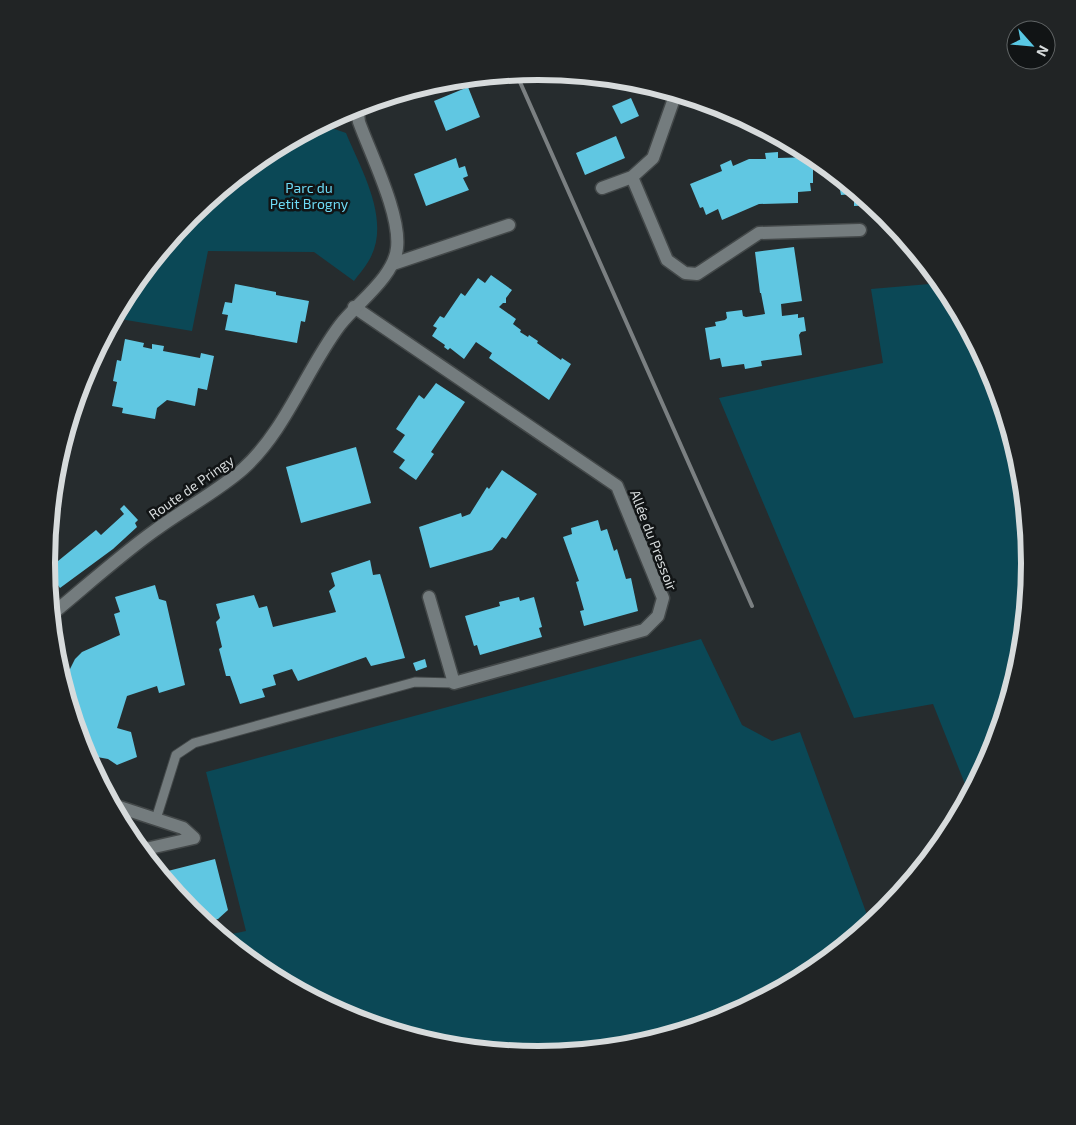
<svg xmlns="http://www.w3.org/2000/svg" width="1076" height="1125" viewBox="0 0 1076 1125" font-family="'Exo 2',sans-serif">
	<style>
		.green { fill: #0b4856 }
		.building { fill: #60c7e2 }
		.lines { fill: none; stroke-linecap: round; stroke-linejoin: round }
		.lane-casing { stroke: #434849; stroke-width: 11 }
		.street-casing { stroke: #434849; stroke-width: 15 }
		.secondary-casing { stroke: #434849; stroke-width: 15 }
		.lane { stroke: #747c7e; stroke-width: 9 }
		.street { stroke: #747c7e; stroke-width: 12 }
		.secondary { stroke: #747c7e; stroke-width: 12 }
		.rail { stroke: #7b8082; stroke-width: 4 }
		.labels { text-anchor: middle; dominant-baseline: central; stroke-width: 5; stroke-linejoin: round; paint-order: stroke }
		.park-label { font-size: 14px; fill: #6edaf5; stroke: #111415 }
		.street-label { font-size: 14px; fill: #d7dbdc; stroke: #111415 }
		.rim { fill: none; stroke: #d7dbdc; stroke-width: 6 }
	</style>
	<rect width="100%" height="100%" fill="#262c2e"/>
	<path class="green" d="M320 124 346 133C361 170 393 222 368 262 364 269 358 275 354 281L314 252 208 251 192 331 114 318 129 289 190 215 265 153Z
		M941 283C955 299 963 320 973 339 1041 466 1044 617 993 750 987 765 977 779 969 794L933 704 854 718 719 398 883 363 871 289Z
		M701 639 742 725 772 741 800 732 870 923 811 972 726 1017 634 1045 538 1054 442 1045 350 1017 265 971 222 936 246 931 206 772Z"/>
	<path class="building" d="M468 87 480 117 446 131 434 101Z
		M631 98 639 116 621 124 612 106Z
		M616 136 625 158 585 175 576 153Z
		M778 152V158L813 157V183H810L811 191 798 192V203L759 204 722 220 718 209 706 215 703 207 700 208 690 184 722 171 720 165 731 160 733 166 749 159H766L765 153Z
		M456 158 459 168 465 166 468 176 463 178 469 190 426 206 414 174Z
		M837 175 874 205 854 206V194L841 195Z
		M794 247 802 301 781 304 782 316 798 314V318L804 317 806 331 801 332 799 335 802 355 761 361 762 366 745 369 744 364 722 367 720 358 710 360 705 328 716 326 715 322 725 320 727 318 726 312 742 310 743 316 746 317 765 314 761 293H760L755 252Z
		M491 275 512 290 506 298V303H503L499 307 516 319 513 324 521 330 520 332 528 337 529 335 538 341 537 343 561 360 562 358 571 364 549 400 489 358 492 353 476 342 464 359 450 348 448 350 444 347 445 345 432 336 437 328 433 326 440 316 444 318 461 293 465 296 478 278 485 283Z
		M235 284 276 292V295L309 301 305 322 301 321 297 343 225 330 228 315 222 314 225 302 232 303Z
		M125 339 144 343 143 347 152 349V344L164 346 163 351 200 358 201 353 214 356 207 390 198 388 195 406 167 400 157 408 155 419 122 413 123 408 112 406 117 382 113 381 117 360 121 361Z
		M436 383 465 402 431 452 434 454 416 480 399 468 405 460 393 452 405 435 396 429 419 395 424 399Z
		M356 447 371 503 301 523 286 467Z
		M502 470 537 494 506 539 502 537 492 550 430 568 419 527 461 513 462 517 470 514 487 487 489 489Z
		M124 505 138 520 135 523 137 527 113 549 60 588 47 570 96 530 101 535 124 514 120 509Z
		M598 520 601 531 607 529 614 551 617 549 626 579 631 578 638 611 584 626 580 611 584 610 576 582 579 581 563 537 572 534 571 528Z
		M370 560 373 575 380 574 405 658 371 666 366 657 298 681 292 669 273 675 276 685 262 689 265 697 240 704 230 676H226L219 649 222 647 216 622 220 618 216 604 254 595 259 608 267 606 273 627 336 612 329 591 335 586 331 573Z
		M155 585 159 599 166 601 185 685 159 693 157 686 127 696 117 728 131 732 137 757 117 765 108 759 86 755 63 683 75 659 82 652 120 635 114 614 120 612 115 597Z
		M519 597 520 601 534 597 542 627 539 628 542 637 480 655 477 645 474 646 465 616 500 606 499 602Z
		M425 659 427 667 416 671 413 663Z
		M215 859 228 910 218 919 205 922 190 910 160 873Z"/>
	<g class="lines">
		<g class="lane-casing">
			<path id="lane" d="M156 819 176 755 194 743 415 682 454 683"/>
		</g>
		<g class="street-casing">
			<path id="street" d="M632 177 667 260 685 273 697 274 759 233 860 230
				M602 188 632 177 653 158 676 93
				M393 264 509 225
				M354 307 617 486 663 598 658 616 644 630 454 683 429 597
				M113 805 183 828 194 838 141 850"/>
		</g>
		<g class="secondary-casing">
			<path id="secondary" d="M51 615C85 587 118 557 154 531 182 510 217 492 243 469 286 430 306 370 340 325 358 302 394 277 397 248 401 215 371 155 359 122L357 106"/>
		</g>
		<use href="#lane" class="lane"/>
		<use href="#street" class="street"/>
		<use href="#secondary" class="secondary"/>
		<path class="rail" d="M516 73 752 606"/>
	</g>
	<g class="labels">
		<g class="park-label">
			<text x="309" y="187">Parc du<tspan x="309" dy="16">Petit Brogny</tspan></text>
		</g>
		<g class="street-label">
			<text transform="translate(191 487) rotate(-35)">Route de Pringy</text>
			<text transform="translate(654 540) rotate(69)">Allée du Pressoir</text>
		</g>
	</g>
	<path d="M0 0H1076V1125H0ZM55 563a483 483 0 1 1 966 0a483 483 0 1 1-966 0Z" fill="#212425" fill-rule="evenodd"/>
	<path class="rim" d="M55 563a483 483 0 1 1 966 0a483 483 0 1 1-966 0Z"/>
	<g transform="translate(1031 45) rotate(117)"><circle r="24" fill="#111415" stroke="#606465"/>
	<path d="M0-4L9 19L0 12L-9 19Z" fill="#59c8e4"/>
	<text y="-8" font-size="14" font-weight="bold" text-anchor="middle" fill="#d7dbdc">N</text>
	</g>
</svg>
